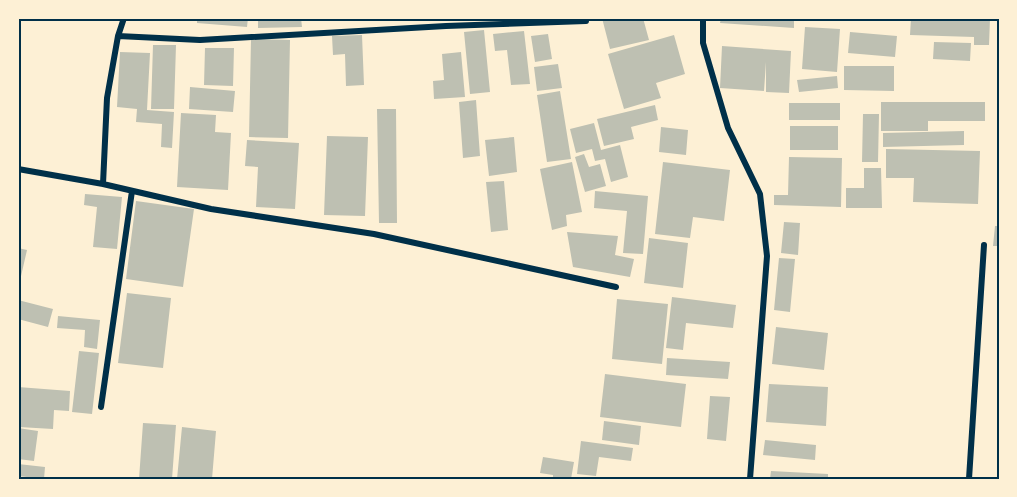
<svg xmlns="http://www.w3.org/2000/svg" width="1017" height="497" viewBox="0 0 1017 497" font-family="Raleway,sans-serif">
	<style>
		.building { fill: #bec0b2 }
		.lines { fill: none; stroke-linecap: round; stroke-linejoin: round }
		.minor { stroke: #003049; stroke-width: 6 }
		.neatline { fill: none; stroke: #003049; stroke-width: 2 }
	</style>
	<rect width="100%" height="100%" fill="#fdf0d5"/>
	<path class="building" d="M197 18H248L247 27 197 23Z
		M258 18H301L302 27 258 28Z
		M602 18H643L649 40 610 49Z
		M721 18H794V28L720 23Z
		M911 18 990 19 989 45H974V37L910 35Z
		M805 27 840 29 837 72 802 69Z
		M484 30 490 92 470 94 464 32Z
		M524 31 530 84 511 85 507 50 495 51 493 34Z
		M850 32 897 36 895 57 848 53Z
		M548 34 552 59 535 62 531 36Z
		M362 35 364 85 346 86 345 54 333 55 332 36Z
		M674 35 685 74 656 83 661 98 624 109 608 54Z
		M251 39 290 40 288 138 249 137Z
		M934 42 971 43 970 61 933 59Z
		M153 45H176L174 109H151Z
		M722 46 791 51 789 93 766 92V62L764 91 720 88Z
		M205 48H234L233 86 204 85Z
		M120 52 150 53 147 110 174 112 172 148 161 147 162 124 136 122 137 109 117 107Z
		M461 52 465 97 434 99 433 81 444 80 442 54Z
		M558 64 562 88 537 91 534 67Z
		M844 66H894V91L844 90Z
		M837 76 838 88 799 92 797 80Z
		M190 87 235 91 233 112 189 109Z
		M560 91 571 159 547 162 537 95Z
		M476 100 480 156 463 158 459 102Z
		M881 102H985V121H928V131H881Z
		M789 103H840V120H789Z
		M655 105 658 120 631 127 634 139 604 146 597 119Z
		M377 109H396L397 223H379Z
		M181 113 216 115 215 132 231 133 228 190 177 187Z
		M863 114H879L878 162H862Z
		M594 123 601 150 620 145 628 177 611 182 605 159 595 161 592 149 576 153 570 129Z
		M790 126H838V150H790Z
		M661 127 688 130 686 155 659 152Z
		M964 131V145L883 147V133Z
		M327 136 368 137 365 216 324 215Z
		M514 137 517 172 489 176 485 140Z
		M247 140 299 143 295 209 256 207 258 167 245 166Z
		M886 149 980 151 978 204 913 202 914 178H886Z
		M584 154 589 167 600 164 606 186 585 192 575 157Z
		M789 157 842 158 841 207 774 205V195H788Z
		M572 162 582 212 566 215 567 226 552 230 540 169Z
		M663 162 730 170 724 221 693 217 690 238 655 234Z
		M864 168H881L882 208H846V188H864Z
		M504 181 508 230 491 232 486 182Z
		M595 191 648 196 643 254 623 253 627 211 594 208Z
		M85 194 122 197 117 249 93 247 97 207 84 205Z
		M136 201 194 209 183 287 126 279Z
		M784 222 800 223 798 255 781 253Z
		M995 226H999V246H993Z
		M567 232 618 236 615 255 634 259 630 277 573 267Z
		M649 238 688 243 683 288 644 283Z
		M18 248 27 250 19 285H18Z
		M779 258 795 259 790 312 774 310Z
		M127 293 171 298 163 368 118 363Z
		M672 297 736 305 733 328 686 323 683 350 666 348Z
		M617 299 668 304 662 364 612 359Z
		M18 300 53 309 48 327 18 319Z
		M58 316 100 320 97 349 84 347 85 330 57 328Z
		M776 327 828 333 824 370 772 364Z
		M79 351 99 353 92 414 72 412Z
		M667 358 730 362 728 379 666 375Z
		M605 374 686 384 681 427 600 417Z
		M769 384 828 387 826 426 766 422Z
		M18 387 70 391 69 411 54 410 53 429 19 427 20 416H18Z
		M710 396 730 397 726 441 707 439Z
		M604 421 641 426 639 445 602 440Z
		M143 423 176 425 172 479H139Z
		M182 427 216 431 212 479H177Z
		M18 428 38 431 34 461 18 459Z
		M765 440 816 445 815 460 763 455Z
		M581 441 633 448 631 461 599 457 596 476 577 474Z
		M543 457 574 462 571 479H553V475L540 473Z
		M18 464 45 467 44 479 18 476Z
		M771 471 828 474V479H770Z"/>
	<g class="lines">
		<path class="minor" d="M703 18V43L728 128 760 194 767 256 750 479
			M118 36 200 40 446 26 586 21
			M18 169 103 184 211 209 374 234 616 287
			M103 184 107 98 118 36 124 18
			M101 407 132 191
			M969 479 984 245"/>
	</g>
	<rect width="1017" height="497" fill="none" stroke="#fdf0d5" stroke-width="39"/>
	<rect x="20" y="20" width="978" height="458" class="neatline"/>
</svg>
